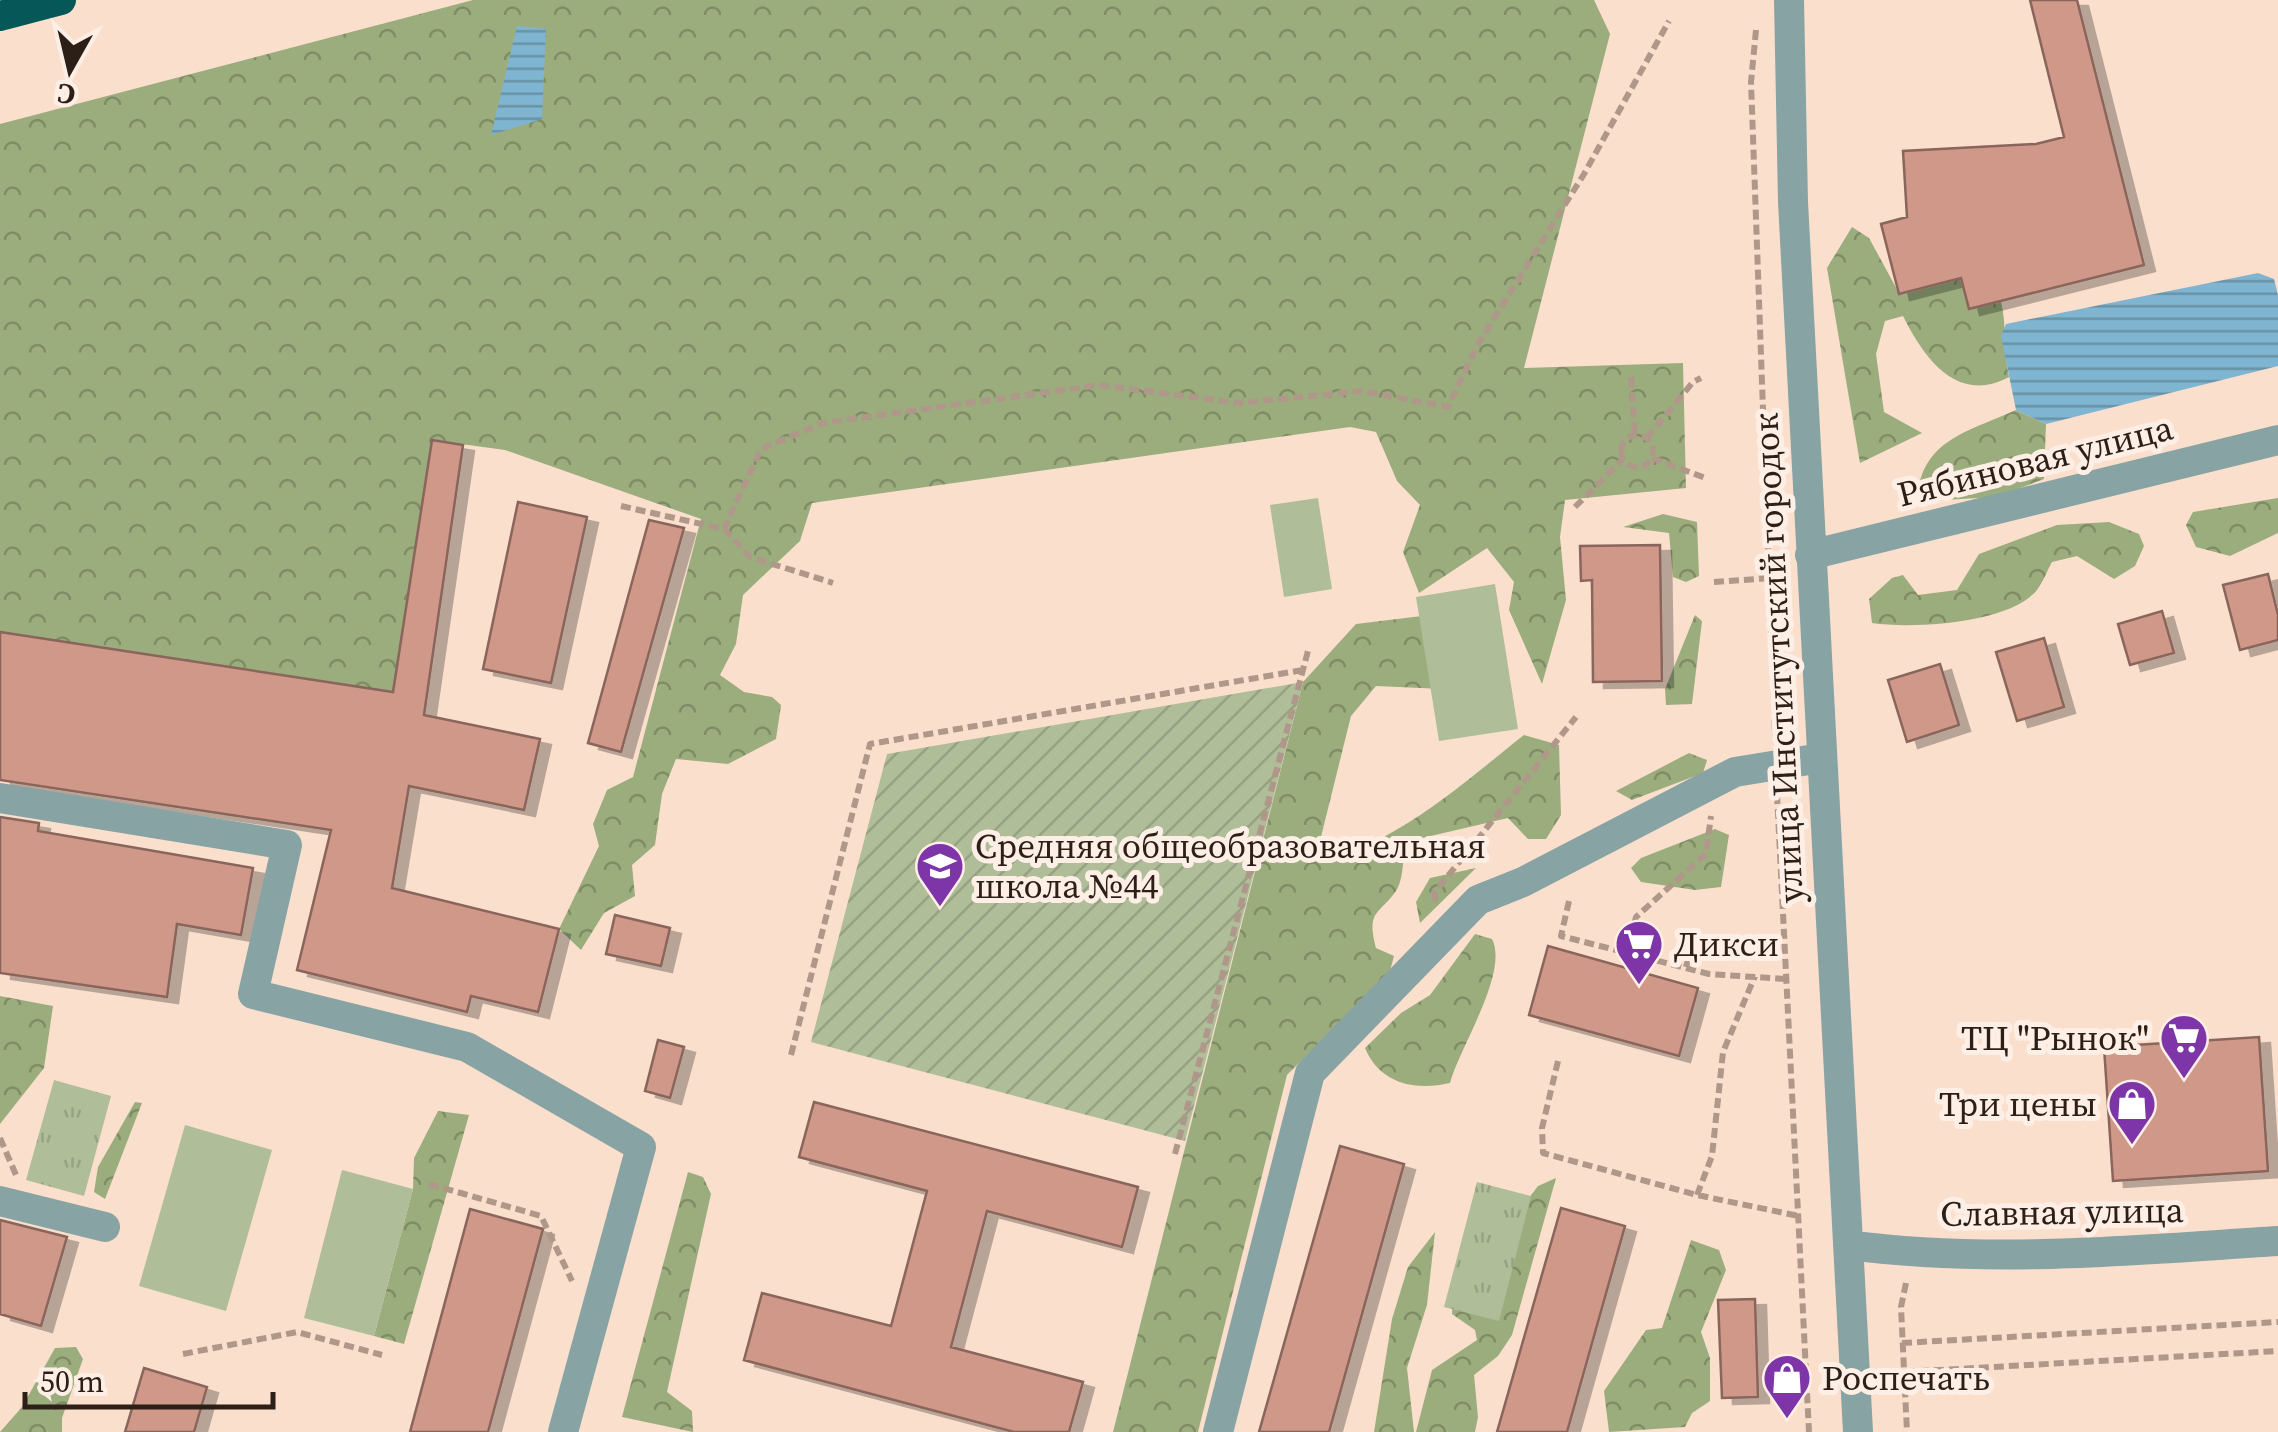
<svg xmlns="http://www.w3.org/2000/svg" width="2278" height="1432" viewBox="0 0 2278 1432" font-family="'Source Serif 4',serif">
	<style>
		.forest { fill: url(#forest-crowns) }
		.park { fill: url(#park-tufts) }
		.garden { fill: url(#garden-furrows) }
		.pitch { fill: #afbd99 }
		.water { fill: url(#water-rules) }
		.building { fill: #cf9889; stroke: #89655b; stroke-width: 2.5; filter: url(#shadow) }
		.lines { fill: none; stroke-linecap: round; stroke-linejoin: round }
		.path { stroke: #af988a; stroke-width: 6; stroke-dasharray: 10 5; stroke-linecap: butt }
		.minor { stroke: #87a3a3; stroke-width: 30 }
		.highway { stroke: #055758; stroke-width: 30 }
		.labels { text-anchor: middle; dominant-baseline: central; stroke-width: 10; stroke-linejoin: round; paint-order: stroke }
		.street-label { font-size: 35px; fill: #2c1f17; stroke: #feefe6 }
		.poi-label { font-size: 35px; fill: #2c1f17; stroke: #feefe6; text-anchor: start }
	</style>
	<defs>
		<pattern id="forest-crowns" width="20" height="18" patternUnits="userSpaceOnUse" patternTransform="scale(2.5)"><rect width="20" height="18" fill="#9bad7d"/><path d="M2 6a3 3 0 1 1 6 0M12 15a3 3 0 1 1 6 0" fill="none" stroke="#7f8c65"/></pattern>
		<pattern id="park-tufts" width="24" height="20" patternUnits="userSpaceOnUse" patternTransform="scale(2.5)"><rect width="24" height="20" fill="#afbd99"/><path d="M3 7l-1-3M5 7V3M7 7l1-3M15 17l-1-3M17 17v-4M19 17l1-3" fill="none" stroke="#97a283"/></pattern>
		<pattern id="garden-furrows" width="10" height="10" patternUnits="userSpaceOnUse" patternTransform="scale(2.5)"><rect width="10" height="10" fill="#afbd99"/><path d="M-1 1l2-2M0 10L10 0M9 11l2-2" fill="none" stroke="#97a283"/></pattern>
		<pattern id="water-rules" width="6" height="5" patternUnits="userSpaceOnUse" patternTransform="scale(2.5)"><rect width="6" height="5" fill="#7fb5d0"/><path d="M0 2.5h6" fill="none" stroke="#6893a8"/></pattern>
		<filter id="shadow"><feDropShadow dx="11" dy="6" stdDeviation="0" flood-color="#0004"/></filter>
	</defs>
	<rect width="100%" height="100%" fill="#fbdfcd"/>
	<path class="forest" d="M473 0H1594L1610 34 1524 368 1683 363 1686 488 1565 500 1560 537 1566 600 1542 684 1509 610 1514 582 1487 548 1419 593 1403 552 1420 505 1397 481 1376 432 1350 427 812 503 800 541 743 595 736 644 720 675 744 692 772 697 781 705 776 739 728 764 676 759 662 794 655 845 632 865 635 896 604 913 581 950 559 929 599 846 593 824 607 790 633 777 701 519 505 450 432 440 393 692 0 632V124Z
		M1852 227 1869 238 1899 293 1961 278 1969 309 2001 301C2007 327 2003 350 2009 377 1957 405 1924 358 1903 316L1885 321 1876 354 1884 412 1922 433 1860 463 1827 268Z
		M2016 410 2046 424 2044 479 1997 497 1925 501 1918 492C1925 438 1973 430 2016 410Z
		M2278 498V533L2230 556 2196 547 2186 525 2193 512Z
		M1663 514 1697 522 1699 576 1686 582 1673 577 1669 533 1623 527Z
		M2109 522 2139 534 2144 546 2135 566 2114 579 2077 556 2052 562C2047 571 2043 582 2037 590 2010 624 1912 629 1872 623L1869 599 1892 578 1903 575 1918 595 1957 590 1979 554 2057 525Z
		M1430 615 1443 689 1376 686 1351 716 1316 857C1385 856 1470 777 1524 735L1559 745 1561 815 1546 839H1528L1508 818 1405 842C1403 856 1404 879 1396 891 1379 915 1366 910 1376 948L1394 956 1390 971 1287 1075 1198 1432H1113L1303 682 1356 624Z
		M1695 615 1702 621 1692 704 1666 705 1665 689Z
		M1689 753 1707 760 1703 773 1632 800 1616 791Z
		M1715 829 1729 835 1721 887 1695 890 1641 882 1631 868 1641 858Z
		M1476 868 1420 923 1416 902 1430 878Z
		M1475 934 1492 939C1509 973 1460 1046 1450 1083 1415 1091 1380 1084 1365 1048L1401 1013 1430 995Z
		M0 996 53 1006 44 1068 0 1124Z
		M135 1102 142 1103 105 1199 94 1192 98 1167Z
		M438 1111 469 1115 404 1344 374 1336 413 1189 414 1158Z
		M688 1172 703 1177 711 1194 667 1392 692 1411 693 1432 622 1417Z
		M1556 1178 1512 1335 1498 1356 1474 1375 1478 1417 1475 1432H1416L1432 1370 1477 1340 1475 1330 1452 1314 1453 1297 1538 1186Z
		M1435 1232 1427 1305 1407 1368 1414 1432H1374L1392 1319 1408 1267Z
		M1691 1240 1719 1250 1726 1270 1701 1332 1710 1358V1401L1692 1413 1685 1427 1609 1432 1604 1391 1646 1330 1662 1328Z
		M76 1347 83 1359 62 1418V1432H0L22 1407 55 1348Z"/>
	<path class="park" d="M54 1080 111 1096 84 1196 26 1180Z
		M1477 1182 1531 1196 1499 1321 1444 1307Z"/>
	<path class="garden" d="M1303 682 1185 1141 811 1042 887 754Z"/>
	<path class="pitch" d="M1318 498 1332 589 1284 597 1270 505Z
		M1495 584 1518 729 1439 741 1416 597Z
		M185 1125 272 1150 226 1311 139 1286Z
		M342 1170 413 1189 374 1336 304 1318Z"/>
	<path class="water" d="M517 26 546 29 542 119 491 135Z
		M2258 273 2274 279 2278 295V366L2046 424 2016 410 2001 336 2006 324Z"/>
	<path class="building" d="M2030 0H2077L2144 265 1969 309 1961 278 1899 294 1881 224 1907 217 1903 151 2036 144 2064 137Z
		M432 440 463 445 424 715 540 739 524 810 409 786 392 888 559 929 538 1012 471 996 467 1012 297 970 331 830 0 780V632L393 692Z
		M518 502 587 517 551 683 483 669Z
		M649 520 684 528 621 752 588 743Z
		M1660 545 1662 681 1593 682 1592 580 1581 581 1580 546Z
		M2268 574 2278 615V640L2240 650 2223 585Z
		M2162 611 2174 653 2130 665 2118 624Z
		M2044 638 2064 707 2017 721 1996 652Z
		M1940 664 1959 725 1907 742 1888 680Z
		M0 817 39 823 38 831 253 868 241 935 177 924 167 997 0 973Z
		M615 915 670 928 661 966 606 954Z
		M1548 946 1698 988 1679 1056 1529 1015Z
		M2259 1037 2268 1171 2113 1181 2104 1047Z
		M658 1040 684 1047 670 1098 645 1091Z
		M814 1102 1138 1187 1122 1247 987 1211 951 1347 1083 1382 1069 1432H1014L744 1360 762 1293 891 1326 927 1191 799 1157Z
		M1340 1146 1404 1164 1329 1432H1259Z
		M1561 1208 1625 1226 1567 1432H1497Z
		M470 1209 543 1229 488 1432H410Z
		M0 1220 67 1237 41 1326 0 1314Z
		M1755 1299 1758 1397 1722 1398 1718 1300Z
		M144 1368 207 1387 194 1432H125Z"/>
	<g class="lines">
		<path class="path" d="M1756 30 1751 82 1775 737
			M1631 377 1635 435
			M1621 451a16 16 0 1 1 32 0a16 16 0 1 1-32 0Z
			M1647 438 1693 382 1701 378
			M1652 458 1708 479
			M621 506 724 529 761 449 823 423 1099 385 1239 403 1362 391 1448 407 1478 344 1584 174 1669 21
			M1575 507 1623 459
			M724 529 750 557 833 583
			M1714 582 1771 578
			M1777 794 1809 1432
			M1435 901V892L1576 717
			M1569 901 1561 936 1709 974 1785 979
			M1627 952 1636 917 1706 854 1711 816
			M1686 967 1696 932
			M791 1055 870 744 1303 670
			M1558 1061 1542 1128 1543 1153 1697 1195 1799 1216
			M0 1138 16 1175
			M1175 1154 1309 647
			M429 1184 541 1216 572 1281
			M1697 1195 1712 1156 1723 1052 1755 976
			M1906 1283 1901 1307 1907 1432
			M1902 1343 2278 1322
			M183 1354 297 1332 382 1355
			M1904 1372 2278 1351"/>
		<path class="minor" d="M1789 0 1793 202 1858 1432
			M1810 555 2278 440
			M0 798 287 845 253 994 467 1047 641 1147 563 1432
			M0 1201 105 1227
			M1848 1245C1991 1264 2135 1250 2278 1241
			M1218 1432 1310 1073 1478 900 1523 882 1735 772 1821 758"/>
		<path class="highway" d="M0 16 61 0"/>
	</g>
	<defs>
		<g id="school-pin" transform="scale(2.5)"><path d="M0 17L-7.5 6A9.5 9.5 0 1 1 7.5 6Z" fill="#7d35a7" stroke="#feefe6"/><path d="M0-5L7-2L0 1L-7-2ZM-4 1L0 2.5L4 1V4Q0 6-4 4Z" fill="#fff"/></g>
		<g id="supermarket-pin" transform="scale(2.5)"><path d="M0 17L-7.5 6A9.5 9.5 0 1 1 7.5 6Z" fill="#7d35a7" stroke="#feefe6"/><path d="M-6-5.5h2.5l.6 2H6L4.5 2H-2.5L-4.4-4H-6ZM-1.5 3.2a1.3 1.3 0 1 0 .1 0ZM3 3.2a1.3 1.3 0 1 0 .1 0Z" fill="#fff"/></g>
		<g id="shop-pin" transform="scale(2.5)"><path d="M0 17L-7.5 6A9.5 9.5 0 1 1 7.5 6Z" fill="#7d35a7" stroke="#feefe6"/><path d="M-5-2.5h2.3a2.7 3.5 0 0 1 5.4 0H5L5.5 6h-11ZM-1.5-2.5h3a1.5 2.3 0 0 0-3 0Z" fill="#fff"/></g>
	</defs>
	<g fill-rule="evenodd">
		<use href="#school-pin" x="940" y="866"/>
		<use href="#supermarket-pin" x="1639" y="944"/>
		<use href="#supermarket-pin" x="2184" y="1038"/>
		<use href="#shop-pin" x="2132" y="1104"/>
		<use href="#shop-pin" x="1787" y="1378"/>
	</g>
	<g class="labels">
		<g class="street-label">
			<text transform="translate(2035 461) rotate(-14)">Рябиновая улица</text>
			<text transform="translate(1778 658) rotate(-93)">улица Институтский городок</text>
			<text transform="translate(2062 1212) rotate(-1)">Славная улица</text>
		</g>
		<g class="poi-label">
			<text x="975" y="846">Средняя общеобразовательная<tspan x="975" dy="40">школа №44</tspan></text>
			<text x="1674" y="944">Дикси</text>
			<text x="2149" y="1038" text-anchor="end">ТЦ "Рынок"</text>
			<text x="2097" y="1104" text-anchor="end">Три цены</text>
			<text x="1822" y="1378">Роспечать</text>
		</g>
	</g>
	<g transform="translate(70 70) rotate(188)" stroke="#feefe6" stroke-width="8" paint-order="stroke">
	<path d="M0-8L18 38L0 25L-18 38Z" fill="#2c1f17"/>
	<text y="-15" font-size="28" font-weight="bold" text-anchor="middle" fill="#2c1f17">С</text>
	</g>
	<path d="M25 1392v15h248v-15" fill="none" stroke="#2c1f17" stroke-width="5"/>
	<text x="40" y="1392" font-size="30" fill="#2c1f17" stroke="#feefe6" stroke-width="8" paint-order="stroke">50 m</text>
</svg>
